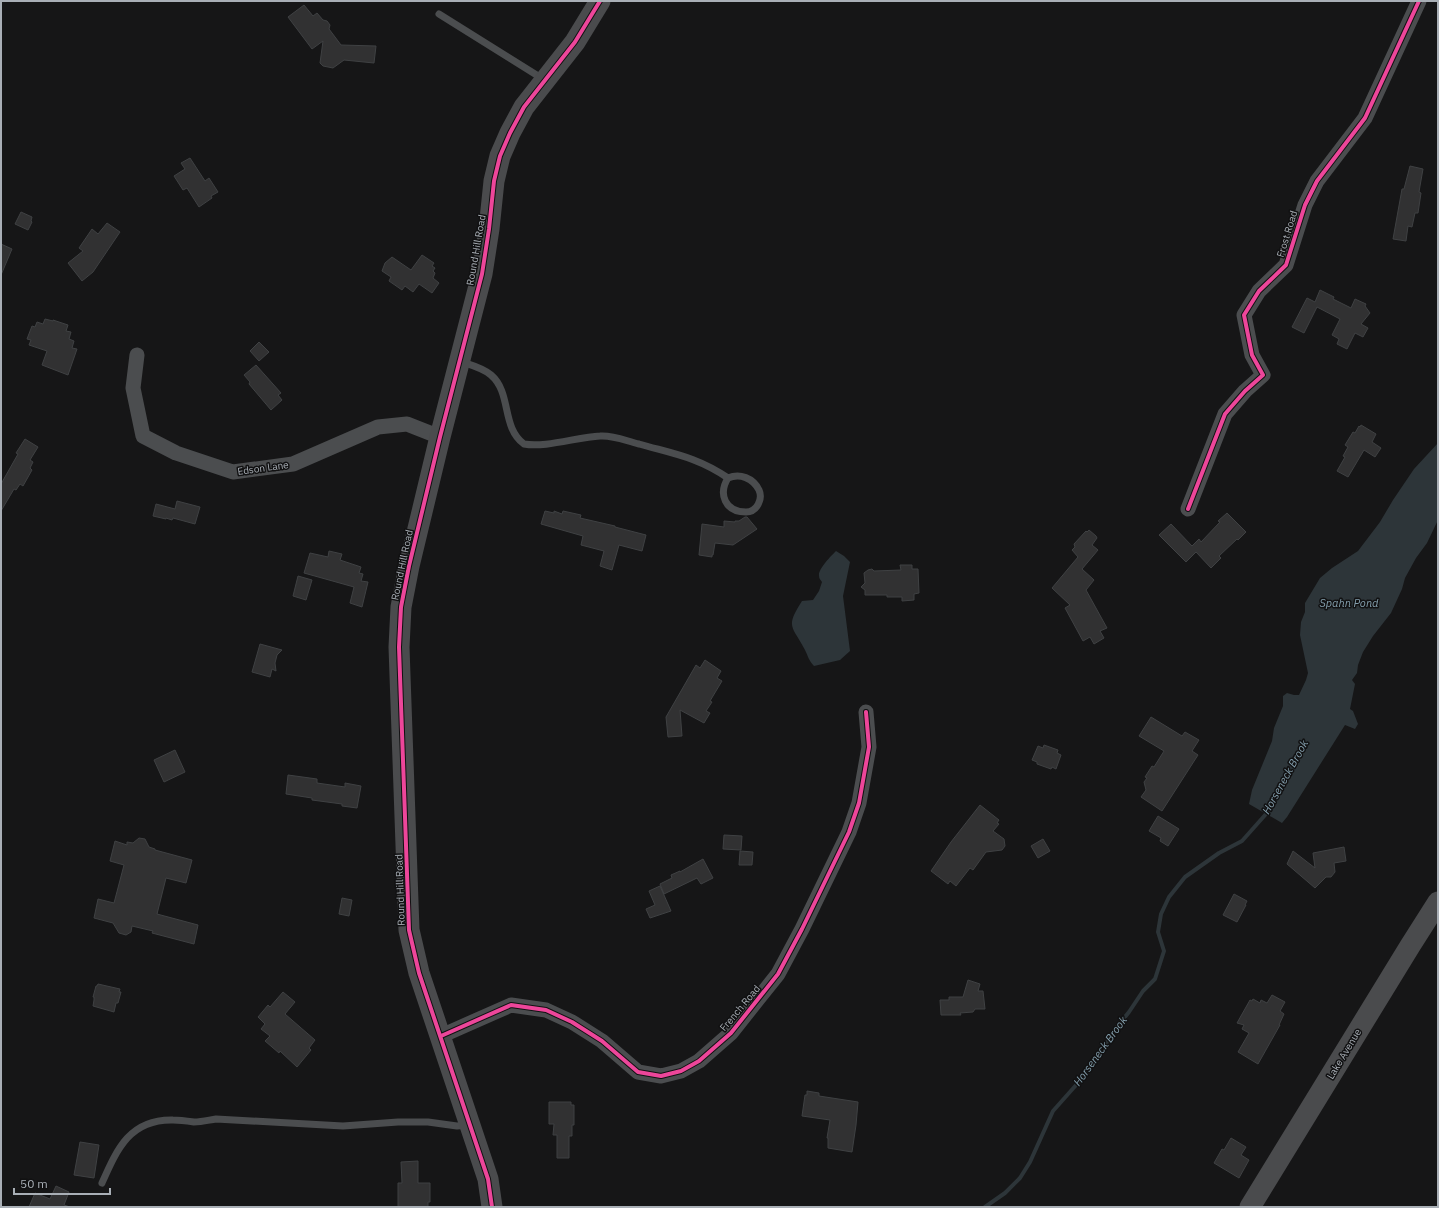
<svg xmlns="http://www.w3.org/2000/svg" width="1439" height="1208" viewBox="0 0 1439 1208" font-family="'IBM Plex Sans',sans-serif">
	<style>
		.water { fill: #2d3539 }
		.lines { fill: none; stroke-linecap: round; stroke-linejoin: round }
		.stream { stroke: #2d3539; stroke-width: 4 }
		.building { fill: #313132; stroke: #3f4143 }
		.lane { stroke: #4b4d4f; stroke-width: 7 }
		.street { stroke: #4b4d4f; stroke-width: 15 }
		.secondary { stroke: #4a4b4d; stroke-width: 21 }
		.cycleway-casing { stroke: #111112; stroke-width: 6 }
		.cycleway { stroke: #ed469a; stroke-width: 4 }
		.labels { text-anchor: middle; dominant-baseline: central; stroke-width: 3; stroke-linejoin: round; paint-order: stroke }
		.street-label { font-size: 10px; fill: #a9afb6; stroke: #111112 }
		.water-label { font-size: 11px; font-style: italic; fill: #849fad; stroke: #111112 }
	</style>
	<rect width="100%" height="100%" fill="#161617"/>
	<path class="water" d="M1438 443V520L1427 543 1416 558 1405 578 1402 589 1391 613 1373 636 1363 652 1358 665 1357 673 1352 680 1355 684 1350 709 1353 711 1358 724 1355 729 1345 725 1287 817 1282 823 1249 804 1252 790 1272 741 1274 728 1283 706V696L1287 693 1294 695H1299L1306 680 1308 673 1300 635 1301 622 1305 612V603L1320 578 1332 568 1358 551 1380 522 1393 500 1414 469Z
		M836 551 844 556 850 562 843 596 850 651 840 660 814 666C809 661 808 656 805 650 792 625 785 628 802 601L813 600 819 591 822 582C821 580 819 579 819 576 818 569 831 556 836 551Z"/>
	<g class="lines">
		<path class="stream" d="M985 1207 1005 1193 1020 1178 1030 1162 1053 1111 1085 1075 1103 1049 1112 1033 1129 1012 1143 991 1155 979 1164 951 1158 932 1161 914 1169 897 1185 877 1219 853 1242 841 1266 814 1269 809"/>
	</g>
	<path class="building" d="M304 5 313 16 317 13 323 20 327 21 330 25 329 29 341 45 376 46 374 63 344 60 333 68 323 66 320 63 323 41 312 49 288 17Z
		M190 158 205 181 209 178 218 192 211 196 212 198 199 207 187 188 183 190 174 176 185 169 181 163Z
		M1410 166 1423 169 1420 186 1419 192 1421 193 1418 213H1415L1412 227 1408 226 1406 241 1393 239 1402 189H1404Z
		M21 212 32 217 31 221 32 222 28 230 15 224Z
		M107 223 120 232 93 272 82 281 68 263 83 251 79 248 92 229 98 234Z
		M1 244 12 249 1 275Z
		M422 255 434 263 432 266 435 268 433 271 435 273 433 278 439 283 432 293 419 284 413 292 405 286 402 290 389 281 391 277 382 271 385 263 392 257 411 270Z
		M1320 290 1334 297 1333 299 1351 308 1355 299 1366 304 1365 306 1370 313 1361 324 1368 328 1363 337 1355 333 1347 349 1337 344 1339 339 1332 335 1340 319 1317 307 1304 333 1292 327 1307 298 1315 302Z
		M45 319 53 321V320L68 325 66 331 71 332 69 339 74 341 72 348 77 349 68 375 42 365 47 351 29 345 31 340 27 339 32 326 35 327 37 322 43 324Z
		M259 342 269 352 259 361 250 351Z
		M256 365 281 393 278 395 282 400 271 410 249 384 250 382 244 375Z
		M1361 425 1376 434 1372 442 1381 448 1375 457 1364 450 1348 477 1337 471 1345 457 1343 456 1348 447 1345 445 1353 432 1355 433 1359 426 1360 427Z
		M25 439 38 447 30 460 33 462 30 468 32 470 23 486 20 484 16 490 14 489 1 511V484L18 454 16 453Z
		M177 501 200 507 195 524 173 518 172 520 166 518V519L153 516 156 504 175 509Z
		M545 511 554 513V511L562 514 563 511 581 515 580 518 615 526V527L646 535 642 551 619 545 612 570 600 566 604 551 581 545 583 536 541 524Z
		M1227 513 1246 532 1238 540 1237 539 1219 556 1221 558 1211 568 1196 552 1186 562 1159 535 1171 524 1192 546 1199 539 1201 542 1220 522 1218 521Z
		M745 517H747L757 529 733 545 715 543 713 555H712V557L699 555 702 524 724 527V521L735 522V521H739Z
		M1089 530 1096 536 1097 538 1092 545 1098 550 1082 569 1094 580 1086 590 1107 628 1100 631 1104 638 1094 644 1090 637 1083 641 1065 608 1070 605 1052 588 1078 557 1072 550 1075 547 1074 544 1086 531 1087 532Z
		M329 551 342 554 340 560 361 567 359 573 363 574 361 581 368 582 362 607 350 603 354 587 304 573 310 553 328 557Z
		M900 565H912V569H918L919 593 914 594V600L902 601V597H887V595H865V590L861 587 865 583 864 573 868 570 872 569 874 571 901 570Z
		M298 576 312 580 306 600 293 596Z
		M260 644 282 650 277 655 275 663 276 671 272 669 270 677 252 672Z
		M705 660 721 671 717 678 722 681 710 701 712 702 706 711 710 713 704 723 680 710 682 736 668 737 666 717 696 665 700 668Z
		M1151 717 1182 736 1185 732 1199 740 1192 751 1198 755 1162 811 1141 797 1146 790 1144 782 1147 778 1145 777 1152 766 1154 767 1164 751 1139 736Z
		M1044 745 1058 750 1057 753 1061 755 1056 769 1052 767 1051 769 1037 764V762L1032 760 1038 746 1043 748Z
		M175 750 185 772 164 782 154 760Z
		M288 775 317 779V783L345 787V783L361 786 357 808 342 806V804L312 800V798L286 794Z
		M980 805 999 820 997 823 999 824 993 831 1004 839 1005 846 1002 850 986 852 973 870 970 868 956 886 950 881 948 884 931 871 951 842Z
		M1158 816 1179 829 1168 846 1160 841 1161 838 1149 831Z
		M724 835 742 836 741 850 723 849Z
		M139 838 145 839 149 847 155 849V850L192 860 186 883 166 878 157 914 198 925 194 944 152 933 153 931 132 926 131 932 126 935 119 933 113 923 94 918 98 899 114 903 124 865 110 861 115 841 127 845V842L133 843Z
		M1043 839 1050 851 1038 858 1031 846Z
		M1344 847 1346 861 1334 863 1335 872 1331 877H1326L1315 888 1287 864 1293 851 1315 868 1313 853Z
		M740 851 753 852 752 865H739Z
		M703 859 713 878 701 884 697 878 664 894 660 884 672 878 671 875 680 871V872Z
		M660 886 671 911 650 918 646 909 655 905 649 891Z
		M1234 894 1247 901 1245 905H1246L1237 922 1223 915Z
		M342 898 352 900 349 916 339 914Z
		M968 980 980 984 978 991H983L985 1009H975L973 1012 960 1013 961 1015H941L940 1000H949V997H963Z
		M98 984 120 989 119 992H121L118 1003H116L114 1012 93 1006 94 1000V997H93L96 986H97Z
		M283 992 295 1002 285 1014 315 1040 309 1048 311 1050 297 1067 280 1051 279 1053 265 1041 270 1036 261 1029 265 1024 258 1017 268 1005 270 1007Z
		M1272 995 1285 1002 1280 1011 1284 1014 1279 1025H1280L1258 1064 1238 1052 1249 1033 1242 1029 1244 1025 1237 1023 1250 1000 1252 1001 1253 999 1260 1003 1261 1000 1267 1003Z
		M807 1091 819 1093V1096L858 1102 856 1125 852 1152 828 1148V1138H827L830 1120 802 1116 805 1095H807Z
		M549 1102H571V1105H574V1125H572V1136H569V1158H557V1135H553L554 1124H549Z
		M1231 1138 1246 1147 1241 1155 1249 1160 1239 1178 1214 1163 1222 1149 1224 1150Z
		M80 1142 99 1145 94 1178 74 1175Z
		M418 1161V1183H430V1202H428V1207H398V1183H402L401 1162Z
		M56 1186 69 1192 64 1205 70 1207H29L35 1193 50 1199Z"/>
	<g class="lines">
		<path class="lane" d="M439 14 543 79
			M462 362C471 365 483 368 491 375 512 393 501 427 524 444 545 448 578 437 600 436 614 435 626 441 639 444 674 454 697 457 728 478 740 473 753 478 759 490 763 499 757 512 746 512 725 512 718 494 728 478
			M102 1183C117 1149 130 1119 173 1120 180 1120 187 1121 194 1122 202 1122 209 1120 216 1119L343 1126 398 1122H428L457 1126 468 1125"/>
		<path class="street" d="M137 355 133 388 143 436 176 453 233 472 293 464 378 427 407 424 440 437
			M1188 509 1225 414 1245 391 1263 375 1252 355 1244 315 1259 291 1286 265 1305 205 1317 181 1365 118 1419 1
			M441 1036 511 1005 546 1010 572 1022 602 1041 638 1072 661 1076 681 1071 699 1061 731 1033 778 974 802 929 849 832 859 803 869 747 866 712"/>
		<path class="secondary" d="M492 1207 488 1179 419 973 409 930 399 647 401 607 409 566 440 437 482 274 489 229 494 181 500 156 510 133 524 107 575 42 600 1
			M1250 1207 1410 946 1438 902"/>
		<g class="cycleway-casing">
			<path id="cycleway" d="M1188 509 1225 414 1245 391 1263 375 1252 355 1244 315 1259 291 1286 265 1305 205 1317 181 1365 118 1419 1
				M441 1036 511 1005 546 1010 572 1022 602 1041 638 1072 661 1076 681 1071 699 1061 731 1033 778 974 802 929 849 832 859 803 869 747 866 712
				M492 1207 488 1179 419 973 409 930 399 647 401 607 409 566 440 437 482 274 489 229 494 181 500 156 510 133 524 107 575 42 600 1"/>
		</g>
		<use href="#cycleway" class="cycleway"/>
	</g>
	<g class="labels">
		<g class="street-label">
			<text transform="translate(1287 234) rotate(-73)">Frost Road</text>
			<text transform="translate(476 250) rotate(-80)">Round Hill Road</text>
			<text transform="translate(263 468) rotate(-8)">Edson Lane</text>
			<text transform="translate(402 565) rotate(-78)">Round Hill Road</text>
			<text transform="translate(400 890) rotate(-92)">Round Hill Road</text>
			<text transform="translate(740 1008) rotate(-50)">French Road</text>
			<text transform="translate(1344 1054) rotate(-59)">Lake Avenue</text>
		</g>
		<g class="water-label">
			<text x="1349" y="603">Spahn Pond</text>
			<text transform="translate(1285 777) rotate(-61)">Horseneck Brook</text>
			<text transform="translate(1100 1051) rotate(-54)">Horseneck Brook</text>
		</g>
	</g>
	<rect width="1439" height="1208" fill="none" stroke="#a9afb6" stroke-width="4"/>
	<path d="M14 1188v6h96v-6" fill="none" stroke="#a9afb6" stroke-width="2"/>
	<text x="20" y="1188" font-size="12" fill="#a9afb6" stroke="#111112" stroke-width="3" paint-order="stroke">50 m</text>
</svg>
